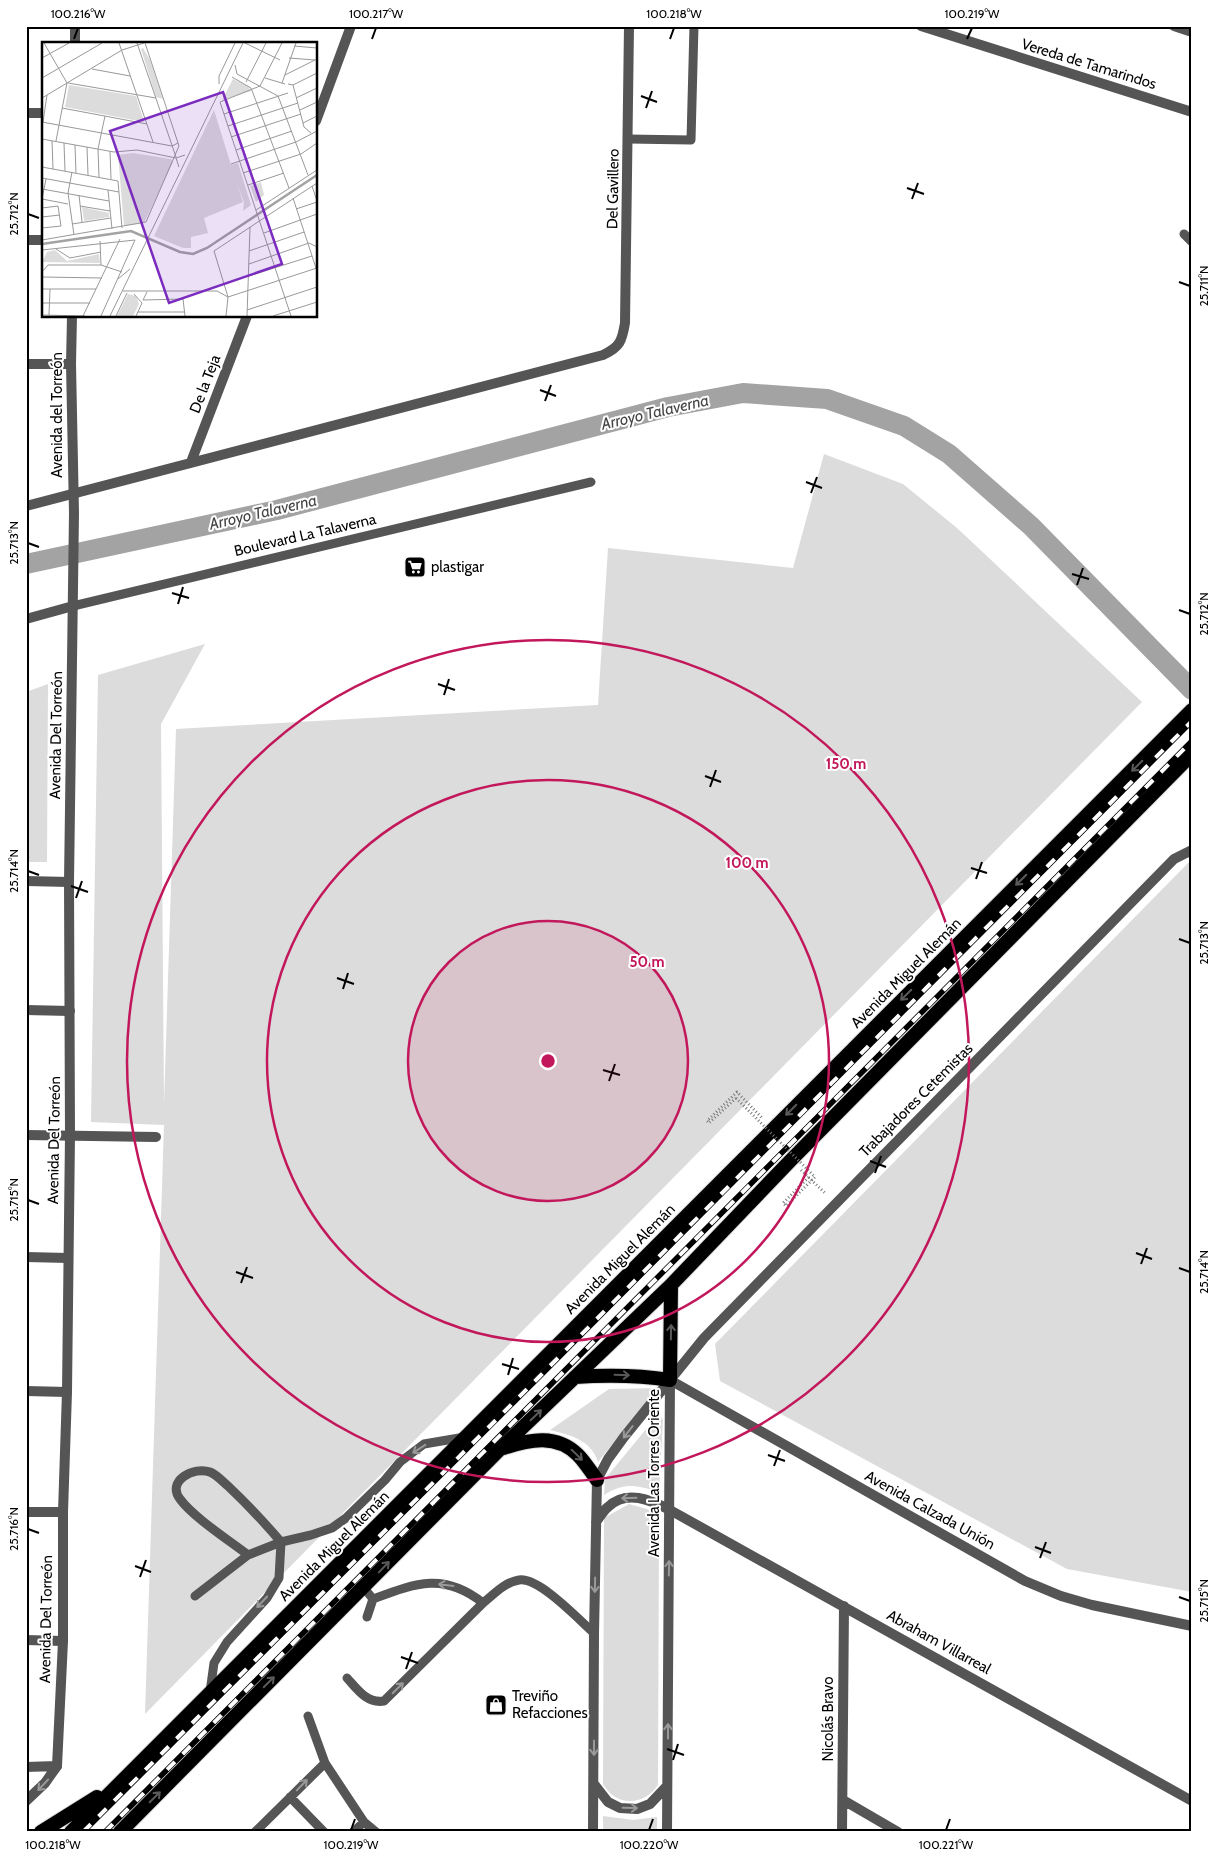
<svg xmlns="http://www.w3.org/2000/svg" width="1218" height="1858" viewBox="0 0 1218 1858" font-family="Cabin,sans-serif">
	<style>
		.green { fill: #dcdcdc }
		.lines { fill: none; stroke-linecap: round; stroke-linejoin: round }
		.canal { stroke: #a3a3a3; stroke-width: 20 }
		.trunk-casing { stroke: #dbdbdb; stroke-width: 16 }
		.path { stroke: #777; stroke-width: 3; stroke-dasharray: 1 2.5; stroke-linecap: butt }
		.service { stroke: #555; stroke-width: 9 }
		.minor { stroke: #555; stroke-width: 10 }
		.tertiary { stroke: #555; stroke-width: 10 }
		.trunk { stroke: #000; stroke-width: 14 }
		.rail-casing { stroke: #000; stroke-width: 5.5 }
		.rail { stroke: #fff; stroke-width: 4; stroke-dasharray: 11; stroke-linecap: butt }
		.path-bridge { stroke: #777; stroke-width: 3; stroke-dasharray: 1 2.5; stroke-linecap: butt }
		.oneway { stroke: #595959 }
		.oneway2 { stroke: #999 }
		.ticks { fill: none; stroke: #000; stroke-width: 2 }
		.ring { fill: none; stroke: #c2185b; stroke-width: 2.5 }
		.labels { text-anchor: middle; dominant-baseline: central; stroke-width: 4; stroke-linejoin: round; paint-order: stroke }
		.street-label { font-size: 15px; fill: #000; stroke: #fff }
		.poi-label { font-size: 15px; fill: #000; stroke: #fff; text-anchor: start }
		.water-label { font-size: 16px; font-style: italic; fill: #444; stroke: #fff }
		.inset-river { fill: none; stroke: #a3a3a3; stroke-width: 2.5 }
		.inset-road { fill: none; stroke: #999; stroke-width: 1 }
		.view { fill: #7b2cbf; fill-opacity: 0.15; stroke: #7b2cbf; stroke-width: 2.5 }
		.inset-edge { fill: none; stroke: #000; stroke-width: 2.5 }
		.centre { fill: #c2185b; stroke: #fff; stroke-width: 2.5 }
		.ring-label { font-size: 15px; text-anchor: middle; font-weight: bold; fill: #c2185b; stroke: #fff; stroke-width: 4; stroke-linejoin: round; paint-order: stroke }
		.neatline { fill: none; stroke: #000; stroke-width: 2 }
		.ticks-label { font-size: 12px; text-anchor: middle; fill: #000 }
	</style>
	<rect width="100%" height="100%" fill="#fff"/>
	<path class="green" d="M824 454 903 484 957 528 1142 702 145 1714 164 1125 91 1122 98 675 205 644 161 724 164 1104 176 729 598 705 608 548 793 568Z
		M48 684 47 862H26V692Z
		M1192 859V1592L1067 1569 720 1381 715 1344Z
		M657 1388 598 1462C591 1440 571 1435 550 1430L609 1389Z
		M660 1416 663 1420 659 1492C636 1485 625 1482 604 1495L605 1479 656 1417Z
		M629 1504 647 1509 659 1519 658 1785C644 1806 616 1807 603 1784L604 1518Z
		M603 1816 633 1820 657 1817V1832H603Z"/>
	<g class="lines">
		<path class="canal" d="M26 564 277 510 668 407 743 393 827 399 904 426 949 454 1031 526 1192 690"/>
		<g class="trunk-casing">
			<path id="trunk" d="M575 1377C607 1375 637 1375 670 1380L671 1285
				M504 1448C530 1439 557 1434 578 1455 585 1462 591 1472 597 1480
				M41 1832 97 1797
				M71 1832 1192 710
				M120 1832 499 1450 671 1285 791 1160 1192 754"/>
		</g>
		<path class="path" d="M736 1098 709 1123 707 1121 737 1092 763 1119
			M801 1170 826 1194"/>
		<path class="service" d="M628 139 691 140 694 26
			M1184 234 1192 242
			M73 606 591 482
			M364 1588 373 1599 367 1617
			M195 1596 248 1555 281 1542 311 1535 332 1528 346 1518 385 1480 400 1462 424 1444 465 1437
			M483 1603C494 1594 505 1582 519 1580 539 1577 578 1619 594 1633
			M347 1678C357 1689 367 1704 384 1701L483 1603C444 1572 416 1583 373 1599
			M210 1692 214 1663 227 1642 267 1598 279 1578 281 1542C264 1522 247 1504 228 1486 222 1481 217 1475 210 1472 194 1466 166 1481 180 1499 193 1517 230 1541 248 1555
			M325 1763 364 1822 353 1832
			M290 1797 324 1832
			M364 1822 376 1832
			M255 1832 325 1763 308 1716"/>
		<path class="minor" d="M921 26 1192 112
			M1174 26 1192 32
			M26 113H44
			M316 121 351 26
			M26 240H44
			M26 364H71
			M191 462 247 316
			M26 506 603 355C620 347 622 341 625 323L629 26
			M26 619 73 606
			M26 881 69 882
			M26 1010 70 1011
			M26 1135 156 1137
			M26 1257 68 1258
			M26 1391 67 1392
			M670 1510 1192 1801
			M26 1512H63
			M26 1640 63 1641
			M26 1767 57 1766
			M843 1800 898 1832
			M26 1801 45 1783 57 1766
			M842 1832 844 1606"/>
		<path class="tertiary" d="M75 44V26
			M670 1380 1025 1581 1061 1596 1092 1605 1192 1626
			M596 1522C600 1517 603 1511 608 1507 626 1489 651 1500 670 1510
			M57 1766 63 1641V1512L67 1392 70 1135 69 882 74 513 71 364 72 316
			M594 1784 608 1802 620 1808 637 1809 650 1804 667 1786
			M593 1832 594 1633 597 1480 608 1459 624 1437 704 1338 1174 859 1192 850
			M667 1832 670 1380"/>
		<use href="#trunk" class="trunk"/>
		<g class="rail-casing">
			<path id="rail" d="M83 1832 539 1377 1192 721
				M105 1832 1192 741"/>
		</g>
		<use href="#rail" class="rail"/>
		<path class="path-bridge" d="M736 1098 815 1177 786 1206 783 1203 809 1177"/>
	</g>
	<defs><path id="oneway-shaft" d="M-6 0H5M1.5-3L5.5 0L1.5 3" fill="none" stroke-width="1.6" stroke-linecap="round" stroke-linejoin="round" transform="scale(1.25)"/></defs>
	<g class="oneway">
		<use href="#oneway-shaft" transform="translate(1137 766) rotate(135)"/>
		<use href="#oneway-shaft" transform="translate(1021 880) rotate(135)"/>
		<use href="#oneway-shaft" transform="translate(906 995) rotate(135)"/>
		<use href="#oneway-shaft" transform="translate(791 1110) rotate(135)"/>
		<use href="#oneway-shaft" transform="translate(671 1332) rotate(-89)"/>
		<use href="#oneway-shaft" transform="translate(622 1375) rotate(2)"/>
		<use href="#oneway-shaft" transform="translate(536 1415) rotate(-44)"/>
		<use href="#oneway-shaft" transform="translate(577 1455) rotate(44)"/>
		<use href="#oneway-shaft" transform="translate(384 1567) rotate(-46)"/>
		<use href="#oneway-shaft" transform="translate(269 1682) rotate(-45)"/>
		<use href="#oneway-shaft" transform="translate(155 1797) rotate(-45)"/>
	</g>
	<g class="oneway2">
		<use href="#oneway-shaft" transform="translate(628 1432) rotate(128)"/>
		<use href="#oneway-shaft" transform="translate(419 1449) rotate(147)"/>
		<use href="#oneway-shaft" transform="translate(629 1498) rotate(178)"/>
		<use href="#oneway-shaft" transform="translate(669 1568) rotate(-89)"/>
		<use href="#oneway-shaft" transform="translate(446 1585) rotate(-173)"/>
		<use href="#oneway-shaft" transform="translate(595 1585) rotate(91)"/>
		<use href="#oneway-shaft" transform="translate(262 1602) rotate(133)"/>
		<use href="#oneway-shaft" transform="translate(398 1688) rotate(-45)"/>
		<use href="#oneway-shaft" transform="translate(668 1731) rotate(-90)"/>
		<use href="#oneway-shaft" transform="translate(594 1748) rotate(90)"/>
		<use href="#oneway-shaft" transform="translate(43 1785) rotate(133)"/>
		<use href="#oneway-shaft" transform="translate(302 1785) rotate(-46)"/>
		<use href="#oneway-shaft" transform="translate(630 1808) rotate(1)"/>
	</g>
	<path class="ticks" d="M74 39 78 28M372 39 376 28M670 39 674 28M967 39 972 28M641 96 657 102M646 108 652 91M907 188 924 194M912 199 918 183M28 214 39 218M1179 282 1190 286M540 390 556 396M545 401 551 385M806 482 822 488M811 493 817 477M28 543 39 547M1072 574 1089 579M1077 585 1083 568M172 593 189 598M178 604 183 587M1179 610 1190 614M438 684 455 690M444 695 449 679M705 776 721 782M710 787 716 770M971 868 987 873M28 871 39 875M976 879 982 862M71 886 88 892M76 898 82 881M1179 939 1190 943M337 978 354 984M343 989 348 973M603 1070 620 1075M609 1081 615 1064M870 1161 886 1167M875 1173 881 1156M28 1200 39 1204M1136 1253 1152 1259M1141 1264 1147 1248M1179 1268 1190 1272M236 1272 253 1278M241 1283 247 1267M502 1364 519 1369M508 1375 513 1358M768 1455 785 1461M774 1466 780 1450M28 1529 39 1533M1035 1547 1051 1553M1040 1558 1046 1542M135 1566 151 1572M140 1577 146 1560M1179 1597 1190 1601M401 1657 418 1663M406 1669 412 1652M667 1749 684 1755M673 1760 678 1744M53 1830 57 1819M351 1830 355 1819M649 1830 653 1819M946 1830 950 1819"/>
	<circle cx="548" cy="1061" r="140" fill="#c2185b" fill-opacity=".12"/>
	<g class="ring">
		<circle cx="548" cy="1061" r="140"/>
		<circle cx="548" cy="1061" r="281"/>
		<circle cx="548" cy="1061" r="421"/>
	</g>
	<defs>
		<g id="supermarket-square" transform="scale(1.125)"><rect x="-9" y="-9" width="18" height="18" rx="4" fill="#000" stroke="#fff"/><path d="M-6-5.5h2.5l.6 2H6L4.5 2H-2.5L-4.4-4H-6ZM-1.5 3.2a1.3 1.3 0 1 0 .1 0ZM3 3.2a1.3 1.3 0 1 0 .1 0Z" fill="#fff"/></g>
		<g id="shop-square" transform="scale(1.125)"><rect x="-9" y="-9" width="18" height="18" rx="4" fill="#000" stroke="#fff"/><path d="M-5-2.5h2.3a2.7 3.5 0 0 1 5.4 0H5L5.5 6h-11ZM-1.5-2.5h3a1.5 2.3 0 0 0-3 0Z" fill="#fff"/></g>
	</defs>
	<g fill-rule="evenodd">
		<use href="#supermarket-square" x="415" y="567"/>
		<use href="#shop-square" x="496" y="1705"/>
	</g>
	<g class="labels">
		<g class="street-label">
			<text transform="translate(1089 64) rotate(17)">Vereda de Tamarindos</text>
			<text transform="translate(613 189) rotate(-89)">Del Gavillero</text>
			<text transform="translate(205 384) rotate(-69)">De la Teja</text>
			<text transform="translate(57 415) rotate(-90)">Avenida del Torreón</text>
			<text transform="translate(305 535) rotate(-13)">Boulevard La Talaverna</text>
			<text transform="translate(56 735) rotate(-89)">Avenida Del Torreón</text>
			<text transform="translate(906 973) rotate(-45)">Avenida Miguel Alemán</text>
			<text transform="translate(916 1100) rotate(-45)">Trabajadores Cetemistas</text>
			<text transform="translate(54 1140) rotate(-89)">Avenida Del Torreón</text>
			<text transform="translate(620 1259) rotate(-45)">Avenida Miguel Alemán</text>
			<text transform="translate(654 1473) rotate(-90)">Avenida Las Torres Oriente</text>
			<text transform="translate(930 1510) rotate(29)">Avenida Calzada Unión</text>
			<text transform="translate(334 1546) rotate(-45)">Avenida Miguel Alemán</text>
			<text transform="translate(46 1619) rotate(-89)">Avenida Del Torreón</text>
			<text transform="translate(939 1642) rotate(29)">Abraham Villarreal</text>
			<text transform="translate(828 1719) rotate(-90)">Nicolás Bravo</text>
		</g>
		<g class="poi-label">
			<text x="431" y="567">plastigar</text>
			<text x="512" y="1696">Treviño<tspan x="512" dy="17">Refacciones</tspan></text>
		</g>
		<g class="water-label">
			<text transform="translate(655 412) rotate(-13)">Arroyo Talaverna</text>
			<text transform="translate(263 512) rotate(-13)">Arroyo Talaverna</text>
		</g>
	</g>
	<g transform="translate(42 42)">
		<rect width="275" height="275" fill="#fff"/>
		<path d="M101 6 108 18 121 57 114 55 99 7ZM191 37 206 44 209 49 180 58ZM27 43 94 54 102 80 23 65ZM172 68 189 123 196 121 209 163 201 169 202 160 195 142 201 160 162 176 166 191 149 195V206H141L112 194ZM91 111 129 117 131 120 102 181 82 184 76 113ZM219 140 222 153 214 160 208 144ZM40 165 67 171V175L42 179ZM13 208 25 219 57 212 58 221 0 220 5 210ZM86 252 94 254 97 262 91 274H75Z" fill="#dcdcdc"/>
		<path class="inset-river" d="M0 202 89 189 138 210 151 212 165 206 275 133"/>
		<path class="inset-road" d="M2 1 25 41M77 1 111 100M95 1 134 115M203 1 238 18M252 4 275 6M0 16 27 1M247 16 273 18M193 23 195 32 236 54 266 133M50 27 88 34M243 33 275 17M190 35 209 46 247 146M0 36 60 1M223 36 243 42M204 40 224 1M26 41 114 56M240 41 254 1M177 42V34L193 1M246 42 251 43 275 31M251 43 262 85 269 91M0 56 80 8 102 1M254 56 275 46M178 60 249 274M178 60 218 44 240 1M20 66 105 82M258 68 275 60M182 72 246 51M0 80 130 104 136 101M1 80 5 53M261 81 275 74M186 84 256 61M189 95 259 72M0 97 72 110 95 108 134 116M10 99 11 127M14 99 25 41M22 101 23 129M33 103 34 131M45 105 46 133M194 108 250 89M68 109 69 137M189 122 254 100 275 89M0 125 76 139 80 186M137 125 134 116 143 113M30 130 26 151 32 193M201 131 259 112 275 101M57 135 56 107 63 74M0 136 77 150M206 143 242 131M270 144 275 159M0 147 67 159M66 148 70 187M37 153 40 180M251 156 274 226M0 157 26 162M0 157 4 137M38 164 68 169M0 166 16 164 19 184 0 186M254 167 275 160M214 168 275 128M0 175 18 173M30 182 69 176M222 191 275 172M0 198 104 180 137 104 103 1M58 199 59 223M14 207 28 216 59 210M0 208 93 198 59 274M207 209 262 190M207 222 267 201 275 205M0 230 6 223H59L80 230M207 234 270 214M0 235 60 236M76 237 88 227M0 247H54M81 249H175L186 255 275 226M105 250 101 258 141 257 143 274M92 252 100 261 94 274M0 261H48M205 268 275 245M96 270H143M0 273 43 274M7 273 8 247M41 274 78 197M68 274 201 1M74 274 85 251M184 274 186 255 172 209 275 141M205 274 208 185M231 274 275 260"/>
		<path class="view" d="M181 50 240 222 127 261 68 89Z"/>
		<rect width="275" height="275" class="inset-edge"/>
	</g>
	<circle cx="548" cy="1061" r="8" class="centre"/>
	<g class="ring-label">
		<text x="846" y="769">150 m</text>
		<text x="747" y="868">100 m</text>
		<text x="647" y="967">50 m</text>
	</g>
	<rect width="1218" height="1858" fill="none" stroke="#ffffff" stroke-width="55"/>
	<rect x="28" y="28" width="1162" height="1802" class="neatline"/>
	<g class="ticks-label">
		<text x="78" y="18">100.216°W</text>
		<text x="376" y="18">100.217°W</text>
		<text x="674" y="18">100.218°W</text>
		<text x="972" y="18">100.219°W</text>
		<text transform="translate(14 214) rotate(-90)" y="4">25.712°N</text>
		<text transform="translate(1204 286) rotate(-90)" y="4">25.711°N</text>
		<text transform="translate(14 543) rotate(-90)" y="4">25.713°N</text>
		<text transform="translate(1204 614) rotate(-90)" y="4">25.712°N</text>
		<text transform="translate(14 871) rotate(-90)" y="4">25.714°N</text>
		<text transform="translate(1204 943) rotate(-90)" y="4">25.713°N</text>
		<text transform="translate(14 1200) rotate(-90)" y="4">25.715°N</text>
		<text transform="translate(1204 1272) rotate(-90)" y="4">25.714°N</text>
		<text transform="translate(14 1529) rotate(-90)" y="4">25.716°N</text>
		<text transform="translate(1204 1601) rotate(-90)" y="4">25.715°N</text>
		<text x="53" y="1849">100.218°W</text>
		<text x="351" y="1849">100.219°W</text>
		<text x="649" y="1849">100.220°W</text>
		<text x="946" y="1849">100.221°W</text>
	</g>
</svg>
